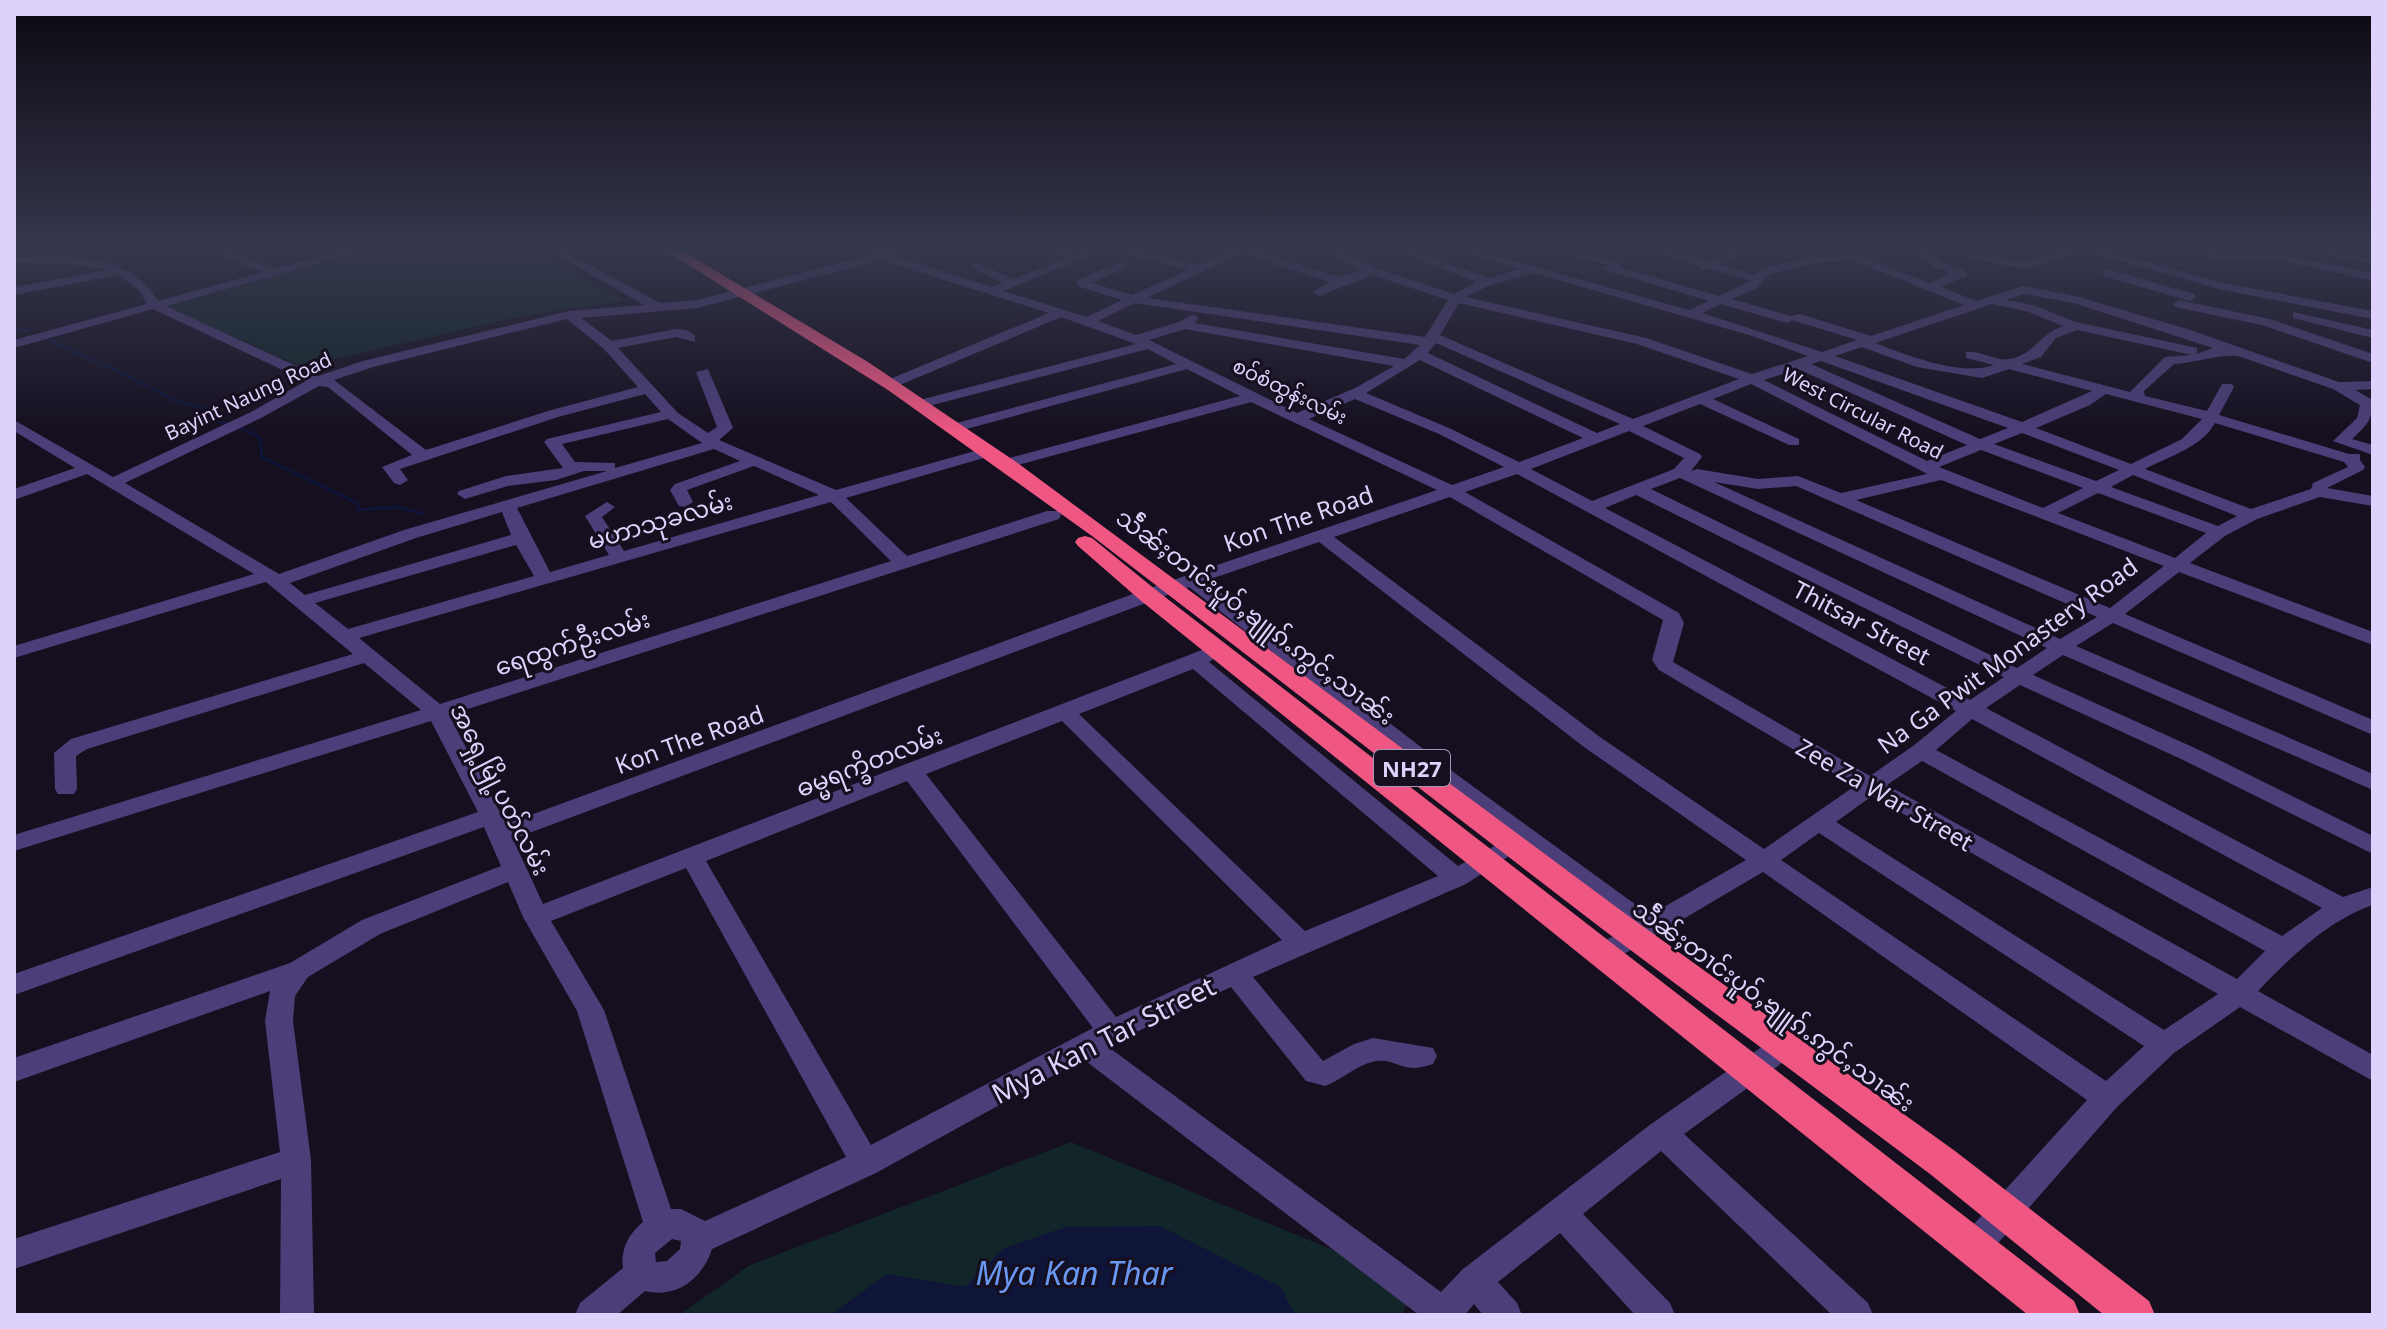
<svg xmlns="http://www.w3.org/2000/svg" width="2387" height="1329" viewBox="0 0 2387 1329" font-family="'Noto Sans','Noto Sans Myanmar',sans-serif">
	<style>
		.green { fill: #122528 }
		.water { fill: #0e1539 }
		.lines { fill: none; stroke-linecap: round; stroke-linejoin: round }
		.stream { stroke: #0e1539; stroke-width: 3 }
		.minor { fill: #4c3e79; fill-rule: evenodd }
		.highway { fill: #ef5782; fill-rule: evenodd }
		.labels { text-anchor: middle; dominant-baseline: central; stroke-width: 6; stroke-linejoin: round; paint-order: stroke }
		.far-street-label { font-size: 20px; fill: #ded1fb; stroke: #150f1f }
		.shield { fill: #150f1f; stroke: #a297b9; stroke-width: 2 }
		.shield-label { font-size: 22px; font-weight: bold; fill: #ded1fb }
		.street-label { font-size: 24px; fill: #ded1fb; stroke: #150f1f }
		.near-street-label { font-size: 28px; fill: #ded1fb; stroke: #150f1f }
		.near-water-label { font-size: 32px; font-style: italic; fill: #6997f1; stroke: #150f1f }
	</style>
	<rect width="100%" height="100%" fill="#150f1f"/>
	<path class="green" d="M375 249H529L624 300 508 319 301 367 166 306Z
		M1071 1142 1416 1284 1402 1315H679L750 1265Z"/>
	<path class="water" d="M1160 1226 1281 1287 1295 1315H830L887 1274 965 1287 1004 1248 1066 1227Z"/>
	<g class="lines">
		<path class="stream" d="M14 330H30
			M48 339 100 364
			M107 366 146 386
			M151 388 176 401 204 408 217 421 232 425
			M240 427 260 438 262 457 357 503 358 510 397 507 424 514"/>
		<path class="minor" d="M209 249H223L274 269 348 249H364L363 251 166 306 318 376 363 361 569 311 644 305 547 249H560L660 303 697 300 871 255 862 249 882 252 913 249 894 256 992 287 1003 283 972 268V264H980L1014 279 1066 258 1036 249 1078 253 1090 249H1104L1004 291 1086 317 1122 300 1077 286V280L1118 263H1126V267L1092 283 1132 295 1188 270 1115 251 1114 249H1131L1198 265 1234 249H1250L1339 277 1362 270 1323 249H1337L1376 268 1454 294 1476 282 1393 249H1407L1488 278 1520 269 1455 249H1472L1689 310 1709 301 1605 270 1603 268 1607 265 1569 254 1575 251 1621 262 1623 264 1619 267 1719 296 1750 281 1710 269 1699 270V266L1646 249H1663L1708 261 1734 249H1747L1719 265 1756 275 1762 268 1814 257 1855 254 1930 283 1951 273 1931 266 1930 261 1908 249H1922L1940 258 1941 262 1966 270V276L1941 287 1976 301 2023 286 2076 296 2190 330 2339 382 2373 381V389L2355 390 2373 400C2373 420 2366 426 2352 439L2373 445V455L2333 441 2357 418 2360 405 2333 389 2238 356C2216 354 2196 363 2174 364L2144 391 2145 396 2207 411 2222 384H2232L2234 387 2219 415 2349 454H2360V460L2365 467 2363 470 2327 488 2373 496V506L2320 497 2257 519 2225 536 2190 563 2373 632V645L2179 572 2125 614 2373 720V735L2113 623 2076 646 2373 774V790L2063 655 2033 675 2197 749 2373 836V854L2181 759 2020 685 1986 708 2343 897 2373 887V905C2327 921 2291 957 2258 991L2373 1055V1081L2240 1007 2174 1053 2117 1107 1985 1258 1974 1262 1963 1258 1958 1247 1963 1236 2087 1100 1763 872 1612 961 1603 964 1594 961 1590 954 1594 947 1629 927 1523 847 1466 884 1253 977 1323 1061 1354 1044 1373 1038 1433 1048 1437 1056 1433 1064C1401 1075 1399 1059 1377 1061 1359 1063 1342 1080 1325 1086L1306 1081 1231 987 1107 1046 1441 1292 1463 1269 1651 1124 1773 1039 1783 1036 1793 1039 1797 1047 1793 1055 1684 1134 1868 1303 1873 1315H1832L1661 1151 1583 1214 1670 1303 1675 1315H1635L1560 1233 1498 1282 1517 1303 1522 1315H1483L1474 1304 1465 1315H1419L1083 1059 876 1173 712 1249C703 1278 677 1299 645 1291L617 1315H575L580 1303 623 1268C620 1250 629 1233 643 1222L577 1011 523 917 508 882 380 934 308 977 295 996 293 1021 311 1160 314 1315H280L281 1179 14 1269V1239L280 1152 265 1021 270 991 14 1082V1058L290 963 362 920 501 866 484 827 14 995V974L478 812 431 721 14 851V835L421 710 364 663 87 749 76 756 77 789 74 794H58L55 789 54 753 71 739 353 654 266 582 14 658V646L254 574 87 474 14 500V489L75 468 14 431V420L113 477 251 412 306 381 153 309 14 348V340L147 304 139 290 118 275 14 295V287L107 270 73 264 14 263V257C65 257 128 250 158 301L262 272ZM1242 253 1329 282 1313 292 1319 296 1372 275 1448 300 1425 337 1147 298ZM881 260 1049 313 885 381V387H895L1061 317 1136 344 916 401V407L921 408 1148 349 1176 364 949 425V431H959L1187 369 1240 396 998 461V467H1010L1251 402 1437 490 1141 591 506 824 449 715 1059 519 1061 515 1059 511H1047L907 556 846 498 994 455V449H982L836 490 719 440 733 428 708 369 696 372 717 427 708 433 678 413 618 348 676 337 695 342V336L687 330 676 329 612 341 581 318 697 308ZM1854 261 1964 305 1871 336 1800 314 1790 316 1732 299 1757 288 1770 274 1814 263ZM1534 273 1749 335 1808 356 1752 374 1646 338 1466 297 1488 286ZM2024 294 2074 303 2213 348 2197 354V348L2076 322 2033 305 2006 300ZM1135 303 1420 345 1404 359 1195 323 1199 318 1193 314 1179 322 1136 335 1098 321ZM1459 303 1637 344 1739 379 1633 419 1440 335ZM1721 304 1787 323 1792 320 1857 340 1822 352 1702 313ZM1992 304 2026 311 2063 326C2038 335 2036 353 2010 359 1996 362 1981 350 1966 352V358L1994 365C1961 377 1907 355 1875 343ZM567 319 604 349 638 387 548 411 426 450 334 380 373 367ZM1185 329 1394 366 1355 388 1297 413 1149 340ZM2077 330 2192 355 2165 357 2130 392 2022 364 2041 357 2056 338ZM1436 343 1620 424 1597 433 1428 353ZM1862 347 1917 367 1982 378 2009 369 2092 391 2022 422 1835 356ZM1420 360 1583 438 1519 462 1449 428 1366 393ZM1821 361 2008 428 1980 439 1811 364ZM1798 369 1960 442 1967 445 1927 461 1764 380ZM1751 384 1920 470 1927 474 1841 493 1798 476 1758 479 1697 469 1691 471 1702 457 1700 454 1643 426 1700 404 1789 445H1799V439L1713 399ZM319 386 328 387 412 455 382 467 394 483 400 485 408 480 400 469 558 417 645 394 661 412 547 439 544 442 563 468 506 476 459 491 457 494 465 499 508 486 556 480 584 471H607L404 530 279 574 125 483 261 418ZM2106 394 2202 419 2182 439 2131 464 2036 428 2090 405ZM1355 399 1439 434 1504 467 1452 485 1309 419ZM668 419 702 443 615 468V463L575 462 562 444ZM2215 423 2344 462 2348 467 2313 483 2311 489 2251 509 2145 469C2168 457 2202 447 2215 423ZM1629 431 1684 458 1674 469 1592 501 1531 469ZM2022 433 2119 470 2096 481 1994 444ZM714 449 740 461 675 484 670 490 679 506 685 507 693 502 687 490 754 466 819 495 624 551 602 517 615 507 607 502 585 516 609 555 550 572 517 508ZM1981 450 2083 488 2043 508 1939 467ZM1517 474 1956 711 1913 746 1870 776 1673 662 1684 623 1679 613 1465 492ZM2133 475 2237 516 2218 526 2111 487ZM1680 478 2047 648 2017 668 1651 489ZM1941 480 2164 566 2110 608 1856 500ZM1714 482 1758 489 1796 486 2097 617 2060 639ZM2098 493 2206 533 2175 558 2058 513ZM1636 495 2004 677 1970 700 1605 508ZM1450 497 1663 620 1652 660 1659 670 1855 786 1764 849 1600 737 1334 537ZM831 502 891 561 440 704 359 638ZM502 512 511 535 305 595 290 583 416 538ZM1319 542 1584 747 1746 860 1650 915 1456 774 1205 581ZM516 545 534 576 348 629 315 603ZM1189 587 1511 837 1458 866 1209 662 1230 649 1220 643 543 904 513 839ZM1193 669 1438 876 1305 931 1079 714ZM1972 719 2322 908 2282 936 1936 750ZM1062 721 1282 940 1116 1017 926 774ZM1922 761 2265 951 2237 979 1887 785ZM907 781 1093 1028 871 1145 706 861ZM1872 796 2218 994 2164 1030 1836 822ZM1819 833 2144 1046 2106 1081 1781 860ZM686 868 846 1157 705 1221 681 1209H671L604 1010 551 921ZM672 1239 681 1241 680 1249 667 1261 656 1262 655 1253Z
			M651 249H669L656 253Z
			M2069 249H2100L2224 283 2373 311V319L2223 290 2084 251 2024 269 1960 256 1966 253 2024 261Z
			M2191 249H2206L2223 255 2279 254 2373 273V281L2279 260 2222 261Z
			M2309 249 2373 258V264L2310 252Z
			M2107 269 2194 294 2196 297 2190 301 2103 276V270Z
			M2179 300 2270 319 2373 354V363L2262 325 2175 307 2173 304Z
			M2293 312 2373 330V338L2293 318Z"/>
		<path class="highway" d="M663 249H679L868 362 1019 464 1623 912 1955 1151 2149 1301 2155 1315H2104L1930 1174 1601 928 1092 536 888 390Z
			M1085 536 1092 538 1156 590 2074 1301 2080 1315H2028L1140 600 1078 546 1075 542 1078 538Z"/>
	</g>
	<linearGradient id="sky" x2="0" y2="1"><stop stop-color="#0c0811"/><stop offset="0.57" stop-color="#35374d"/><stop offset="1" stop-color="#35374d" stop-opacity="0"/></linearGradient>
	<rect width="2387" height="435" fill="url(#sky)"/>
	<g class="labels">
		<g class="far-street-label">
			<text transform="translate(1290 391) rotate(26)">စဝ်စံထွန်းလမ်း</text>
			<text transform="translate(248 396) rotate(-25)">Bayint Naung Road</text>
			<text transform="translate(1863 413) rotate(27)">West Circular Road</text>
		</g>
		<rect class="shield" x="1374" y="750" width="76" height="36" rx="6"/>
		<g class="shield-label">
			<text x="1412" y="768">NH27</text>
		</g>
		<g class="street-label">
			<text transform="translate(1298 518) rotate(-19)">Kon The Road</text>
			<text transform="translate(660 520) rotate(-16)">မဟာသုခလမ်း</text>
			<text transform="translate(1256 616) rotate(37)">သဵႅၼ်ႈတၢင်းပူဝ်ႇၶျူၵ်ႉဢွင်ႇသၢၼ်း</text>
			<text transform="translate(1862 622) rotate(28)">Thitsar Street</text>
			<text transform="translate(572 642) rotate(-18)">ရေထွက်ဦးလမ်း</text>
			<text transform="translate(2007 655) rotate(-36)">Na Ga Pwit Monastery Road</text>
			<text transform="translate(689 739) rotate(-20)">Kon The Road</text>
			<text transform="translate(869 761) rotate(-21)">ဓမ္မရက္ခိတလမ်း</text>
			<text transform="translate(501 789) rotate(63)">အရှေ့မြို့ပတ်လမ်း</text>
			<text transform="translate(1885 794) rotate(30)">Zee Za War Street</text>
			<text transform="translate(1774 1005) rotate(36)">သဵႅၼ်ႈတၢင်းပူဝ်ႇၶျူၵ်ႉဢွင်ႇသၢၼ်း</text>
		</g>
		<g class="near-street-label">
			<text transform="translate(1103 1039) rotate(-27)">Mya Kan Tar Street</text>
		</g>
		<g class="near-water-label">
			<text x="1074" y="1272">Mya Kan Thar</text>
		</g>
	</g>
	<rect width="2387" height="1329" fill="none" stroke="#ded1fb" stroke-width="32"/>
</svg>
